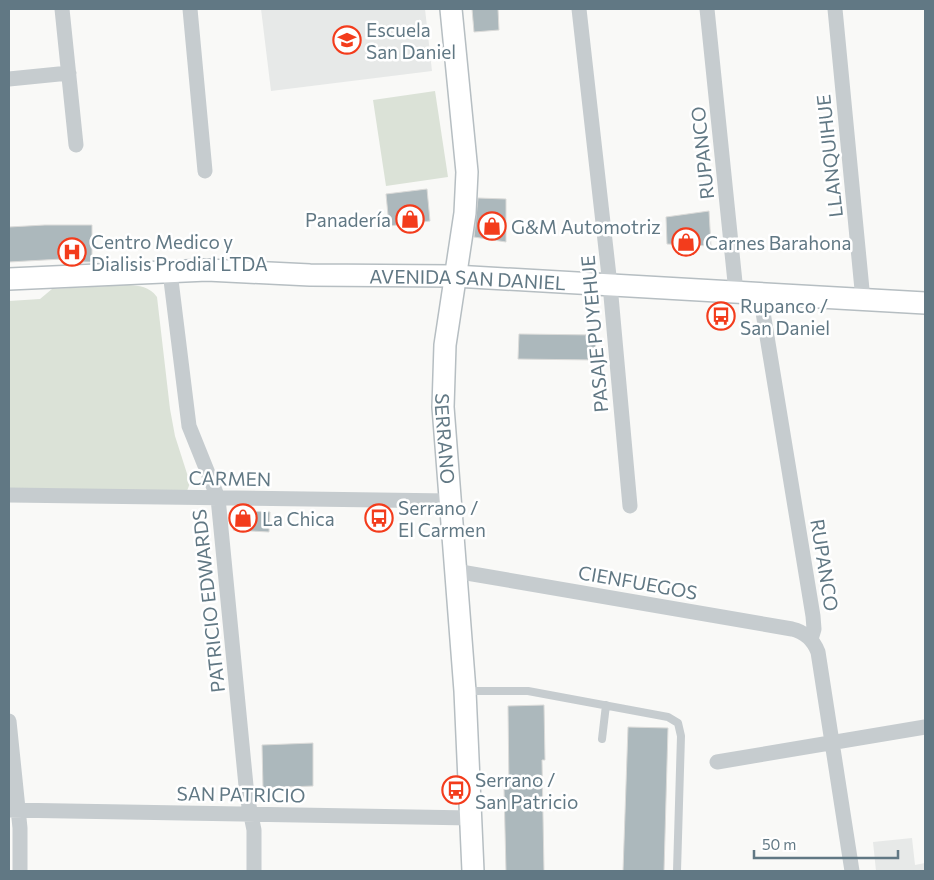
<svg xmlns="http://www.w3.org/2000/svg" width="934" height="880" viewBox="0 0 934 880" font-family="Commissioner,sans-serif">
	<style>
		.built { fill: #e7e9e8 }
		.green { fill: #dbe2d7 }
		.building { fill: #acb8bc; stroke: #dbdbd9 }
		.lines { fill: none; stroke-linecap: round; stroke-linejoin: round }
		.secondary-casing { stroke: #b6bec2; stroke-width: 24 }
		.lane { stroke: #c6cccf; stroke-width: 8 }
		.street { stroke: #c6cccf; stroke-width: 15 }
		.secondary { stroke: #fff; stroke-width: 21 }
		.labels { text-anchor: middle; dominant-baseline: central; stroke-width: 5; stroke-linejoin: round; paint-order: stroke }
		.poi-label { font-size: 19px; fill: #617884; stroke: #fff; text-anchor: start }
		.street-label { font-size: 19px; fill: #617884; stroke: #fff }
	</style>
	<rect width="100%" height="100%" fill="#f9f9f7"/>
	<path class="built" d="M261 9H425L432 71 271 91Z
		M912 838 915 865 925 863V871H876L873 842Z"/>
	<path class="green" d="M435 91 448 177 386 186 373 100Z
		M127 285C140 286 149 286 157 297L170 409 175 436 190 483 187 491 9 488V301L40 299 52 289Z"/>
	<path class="building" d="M472 9H498L499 30 474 32Z
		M427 189 430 221 389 226 386 194Z
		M478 198 506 199V242L474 237Z
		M709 211 711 246 667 244 666 217Z
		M45 225H92V262H62V259L9 262V227Z
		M519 334 596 335 595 360 518 359Z
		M244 511 270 512 269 532 233 530Z
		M544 705 545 760H542L544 871H506L504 789H509L508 706Z
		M628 727 668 728 664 871H623Z
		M313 743V786L263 788 262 745Z"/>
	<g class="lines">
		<g class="secondary-casing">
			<g id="secondary">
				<path id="s1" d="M451 9 467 172 465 213 445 345 443 407 465 691 473 871"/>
				<path id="s2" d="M9 279 207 270 310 275 454 276 925 303"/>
			</g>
		</g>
		<path class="lane" d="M467 691H528L668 717 678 723 681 736 677 871
			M602 739 606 705"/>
		<path class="street" d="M62 9 76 145
			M190 9 205 171
			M579 9 610 285 630 506
			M707 9 736 292
			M835 9 863 300
			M9 79 69 73
			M170 272 189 426 218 498 247 796 254 830V871
			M760 294 813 616 814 629 811 639
			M9 495 450 501
			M455 571 792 629C805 632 813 639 818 652L852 871
			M9 721 20 828V871
			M717 762 925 727
			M9 810 472 818"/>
		<use href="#secondary" class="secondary"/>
	</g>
	<defs>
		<g id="school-ring" transform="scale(1.4375)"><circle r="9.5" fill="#fff" stroke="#f33c1c" stroke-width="1.5"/><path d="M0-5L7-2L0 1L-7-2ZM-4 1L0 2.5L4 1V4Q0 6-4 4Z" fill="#f33c1c"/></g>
		<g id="shop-ring" transform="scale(1.4375)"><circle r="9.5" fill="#fff" stroke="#f33c1c" stroke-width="1.5"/><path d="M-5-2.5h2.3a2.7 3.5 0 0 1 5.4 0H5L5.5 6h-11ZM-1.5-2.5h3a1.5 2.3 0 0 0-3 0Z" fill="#f33c1c"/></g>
		<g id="hospital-ring" transform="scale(1.4375)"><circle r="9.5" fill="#fff" stroke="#f33c1c" stroke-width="1.5"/><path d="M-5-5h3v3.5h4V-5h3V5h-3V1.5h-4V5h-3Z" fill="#f33c1c"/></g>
		<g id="bus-ring" transform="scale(1.4375)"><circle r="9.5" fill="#fff" stroke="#f33c1c" stroke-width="1.5"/><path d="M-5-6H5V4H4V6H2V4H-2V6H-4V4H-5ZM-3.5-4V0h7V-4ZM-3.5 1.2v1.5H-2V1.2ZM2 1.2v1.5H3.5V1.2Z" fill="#f33c1c"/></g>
	</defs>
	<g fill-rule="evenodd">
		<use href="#school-ring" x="347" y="40"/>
		<use href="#shop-ring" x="410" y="219"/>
		<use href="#shop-ring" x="492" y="226"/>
		<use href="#shop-ring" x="686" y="242"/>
		<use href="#hospital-ring" x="72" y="252"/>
		<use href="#bus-ring" x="721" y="316"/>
		<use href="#shop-ring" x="243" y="518"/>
		<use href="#bus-ring" x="379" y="518"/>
		<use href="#bus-ring" x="456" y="790"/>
	</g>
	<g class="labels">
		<g class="poi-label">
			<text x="366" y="29">Escuela<tspan x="366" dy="22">San Daniel</tspan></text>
			<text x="391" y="219" text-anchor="end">Panadería</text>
			<text x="511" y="226">G&amp;M Automotriz</text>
			<text x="91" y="241">Centro Medico y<tspan x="91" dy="22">Dialisis Prodial LTDA</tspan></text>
			<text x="705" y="242">Carnes Barahona</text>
			<text x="740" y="305">Rupanco /<tspan x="740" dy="22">San Daniel</tspan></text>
			<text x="398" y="507">Serrano /<tspan x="398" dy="22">El Carmen</tspan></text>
			<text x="262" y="518">La Chica</text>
			<text x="475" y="779">Serrano /<tspan x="475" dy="22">San Patricio</tspan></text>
		</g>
		<g class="street-label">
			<text transform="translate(702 153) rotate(-96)">RUPANCO</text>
			<text transform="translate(829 156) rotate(-96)">LLANQUIHUE</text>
			<text stroke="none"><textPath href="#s2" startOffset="459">AVENIDA SAN DANIEL</textPath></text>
			<text transform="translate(594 334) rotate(-95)">PASAJE PUYEHUE</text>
			<text stroke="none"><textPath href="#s1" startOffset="432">SERRANO</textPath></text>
			<text transform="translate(230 478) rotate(1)">CARMEN</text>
			<text transform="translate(825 565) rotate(81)">RUPANCO</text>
			<text transform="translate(638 582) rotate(10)">CIENFUEGOS</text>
			<text transform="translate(208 601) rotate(-96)">PATRICIO EDWARDS</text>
			<text transform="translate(241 794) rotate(1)">SAN PATRICIO</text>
		</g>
	</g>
	<rect width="934" height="880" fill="none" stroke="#617884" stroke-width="20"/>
	<path d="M754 850v8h144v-8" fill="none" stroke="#617884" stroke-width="2.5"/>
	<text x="762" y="850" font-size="15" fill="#617884" stroke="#ffffff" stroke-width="4" paint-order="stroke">50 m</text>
</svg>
